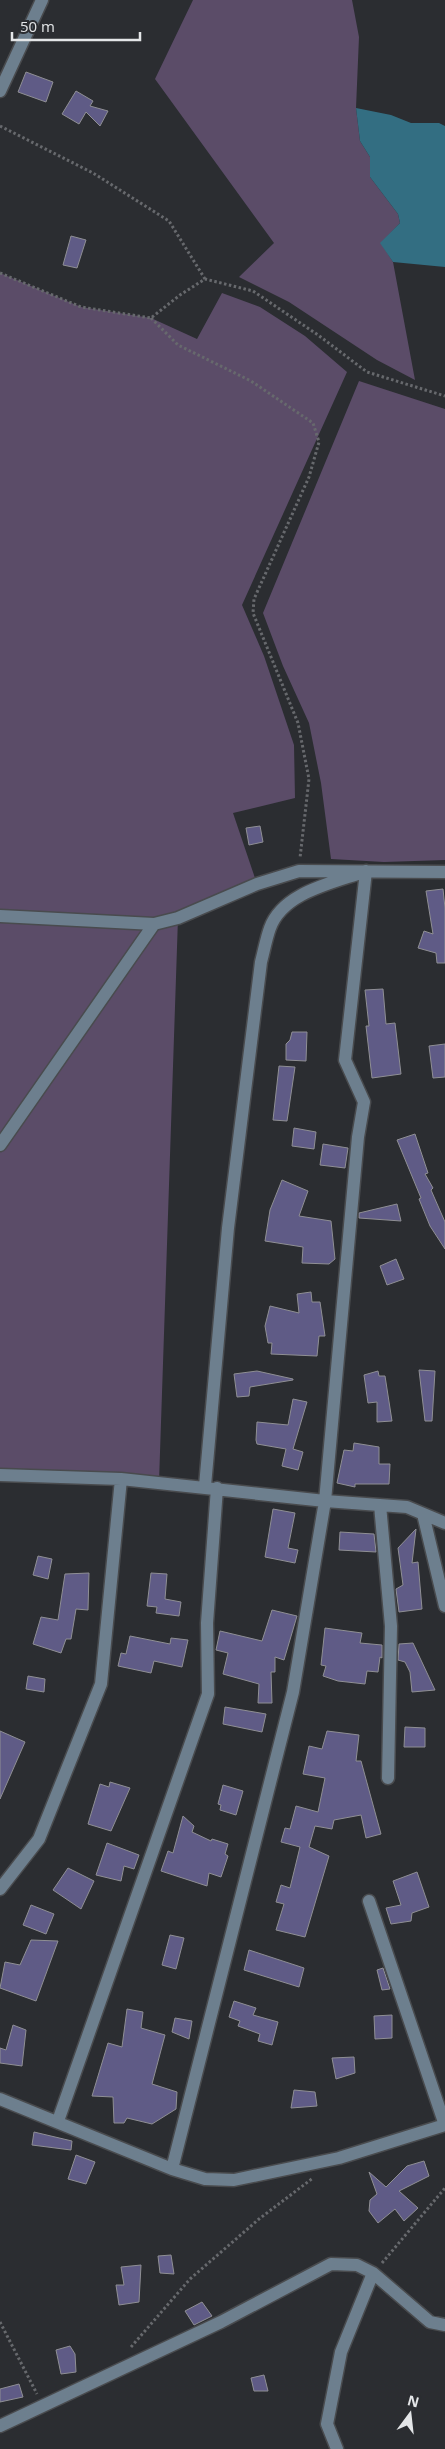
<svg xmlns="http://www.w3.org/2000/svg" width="445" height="2449" viewBox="0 0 445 2449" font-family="'Open Sans',sans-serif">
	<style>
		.green { fill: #5b4c68 }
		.water { fill: #336e82 }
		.building { fill: #5f5b86; stroke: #8f8f94 }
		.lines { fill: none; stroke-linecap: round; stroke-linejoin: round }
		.minor-casing { stroke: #494b4e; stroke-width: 15 }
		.path { stroke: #67696d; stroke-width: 3; stroke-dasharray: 2.5 2.5; stroke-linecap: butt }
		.minor { stroke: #6d7f8e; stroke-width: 12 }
	</style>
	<rect width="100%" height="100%" fill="#2b2d31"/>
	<path class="green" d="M193 0H352L359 37 356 108 360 141 370 157V177L398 214 400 223 381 243 393 262 415 380 377 360 289 302 239 277 274 243 155 79Z
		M0 273 81 307 151 318 197 339 222 293 260 307 305 336 347 372 242 605 264 656 294 745 295 798 233 813 257 884 178 918 159 1482 0 1473Z
		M359 381 445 409V860L384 862 331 859 321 783 309 723 283 666 263 613Z"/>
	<path class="water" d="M356 108 391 115 411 123H439L445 126V267L393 262 380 243 400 223 398 214 370 177V157L360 141Z"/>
	<path class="building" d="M26 72 53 82 46 102 18 92Z
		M76 91 93 101 90 106 108 111 100 126 86 112 79 124 62 114Z
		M71 236 86 240 77 268 63 265Z
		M260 826 263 842 249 845 246 828Z
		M443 889 445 908V963H437L436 953 418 948 424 931 433 934 426 891Z
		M383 989 386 1024 395 1023 401 1074 372 1078 366 1026H369L365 990Z
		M292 1032H307L306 1061 286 1060V1044L290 1040Z
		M445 1044V1077L433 1078 429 1046Z
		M279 1066 295 1067 287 1121 273 1120Z
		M294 1128 316 1132 314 1149 292 1146Z
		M415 1134 428 1173 425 1174 433 1188 431 1190 445 1222V1249L430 1226 419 1199 421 1198 397 1140Z
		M323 1144 348 1148 345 1168 320 1165Z
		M282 1180 308 1191 299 1216 331 1221 335 1259 329 1264 302 1263 303 1247 265 1241 270 1210Z
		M397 1204 401 1221 359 1218V1213Z
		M396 1259 404 1279 387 1285 380 1266Z
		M311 1292 312 1302H320L325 1336H319L317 1356 271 1354 272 1343H268L265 1326 270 1306 299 1313 297 1294Z
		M419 1370 435 1371 432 1421H425Z
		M257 1371 293 1379V1380L250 1387 249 1396 237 1397 234 1374Z
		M378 1371 379 1376H385L392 1421 377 1422V1402L368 1403 364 1375Z
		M293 1399 307 1402 293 1449 303 1452 298 1470 282 1466 286 1449 257 1444 256 1440 257 1422 288 1425Z
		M354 1443 379 1447V1464H390L389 1484H355V1487L337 1483 344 1450 353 1451Z
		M273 1509 295 1513 288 1548 298 1550 295 1563 265 1557Z
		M416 1529 412 1563 418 1562 422 1609 399 1612 396 1589 403 1585 398 1548Z
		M340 1532 374 1534 376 1552 339 1550Z
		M38 1556 52 1559 48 1579 33 1575Z
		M89 1573 88 1610 76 1609 71 1639H66L61 1653 33 1644 41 1617 58 1620 65 1574Z
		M151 1573 167 1574 165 1599 181 1602 179 1616 156 1613 157 1607 147 1606Z
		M272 1610 297 1616 284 1660 275 1657V1672H271L272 1703H258L259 1684 223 1674 228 1653 216 1650 220 1631 262 1641Z
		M325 1628 362 1633 360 1643 382 1645V1658L380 1657 378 1672 367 1671 365 1684 338 1681 323 1676 326 1666 321 1665Z
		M130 1636 170 1644 171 1638 188 1640 182 1667 154 1661 151 1673 118 1666 121 1653 126 1654Z
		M413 1643 435 1690 412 1692 410 1672 405 1662 398 1660 399 1644Z
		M28 1676 45 1679 44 1692 26 1689Z
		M225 1707 266 1714 262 1732 223 1724Z
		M405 1727 425 1728V1747H404Z
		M0 1731 25 1742 0 1799Z
		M327 1731 359 1735 356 1761H361L381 1834 366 1838 361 1815 334 1820 332 1829 315 1826 309 1847 329 1856 305 1937 276 1930 284 1904 276 1902 281 1885 290 1888 300 1847 281 1842 285 1828 290 1829 296 1806 318 1812 325 1778 303 1774 309 1746 322 1749Z
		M110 1782 130 1788 111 1831 88 1824 100 1784 109 1787Z
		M223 1785 243 1791 236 1815 220 1810 221 1805 218 1804Z
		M183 1816 194 1826 192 1832 211 1841 212 1839 228 1844 225 1854 228 1856 221 1877 209 1873 207 1886 161 1871 168 1851 173 1853Z
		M107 1843 139 1855 134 1869 124 1866 121 1881 96 1875Z
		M68 1868 94 1881 81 1909 53 1890Z
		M417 1872 429 1907 412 1913 411 1921 391 1924 386 1908 401 1905 393 1881Z
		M31 1905 54 1914 46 1934 23 1925Z
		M170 1935 184 1938 176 1969 162 1965Z
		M31 1940 58 1941 36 2001 0 1988 5 1962 20 1965Z
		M249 1950 304 1968 299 1987 244 1970Z
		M383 1968 390 1989 382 1990 377 1970Z
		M234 2001 256 2008 253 2015 278 2022 272 2045 258 2041 260 2034 238 2026 240 2021 229 2017Z
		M127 2009 143 2012 141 2028 165 2035 152 2084 177 2092 176 2109 152 2124 127 2118 124 2123H114L113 2097 92 2096 108 2043 122 2047Z
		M392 2015V2038L375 2039 374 2016Z
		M175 2018 192 2021 189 2039 172 2032Z
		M13 2025 26 2030 22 2066 0 2063V2048L6 2050Z
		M354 2057 355 2073 336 2079 332 2058Z
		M294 2090 315 2092 317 2106 291 2108Z
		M34 2132 72 2141 71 2150 32 2145Z
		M76 2155 95 2162 86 2184 68 2179Z
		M424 2161 429 2176 399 2191 418 2208 404 2221 395 2209 378 2223 369 2211 370 2200 377 2194 369 2172 386 2187 407 2166Z
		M171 2255 174 2274 160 2273 158 2256Z
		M141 2265 139 2302 119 2305 116 2285H124L121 2267Z
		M202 2302 212 2316 194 2325 185 2311Z
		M70 2346 75 2354 76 2372 61 2374 56 2350Z
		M264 2375 268 2391H254L251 2378Z
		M19 2384 23 2397 0 2402V2389Z"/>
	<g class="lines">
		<g class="minor-casing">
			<path id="minor" d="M0 91 42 0
				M0 916 154 924 178 918 257 884 299 871 445 872
				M0 1145 154 924
				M0 1475 121 1479 325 1501 407 1507 445 1523
				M205 1486 228 1228 261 962C264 951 266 939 270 928 283 892 333 883 366 871
				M380 1505 391 1626 388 1778
				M423 1514 445 1606
				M0 1889 39 1839 101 1684 121 1479
				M369 1901 445 2125
				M0 2099 172 2169 205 2179 234 2180 339 2158 445 2125
				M58 2121 208 1694 207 1623 217 1488
				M172 2169 293 1692 325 1501 358 1137 364 1102 345 1060 366 871
				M0 2426 221 2322 331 2264 357 2265 373 2273 430 2322 445 2325
				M337 2449 327 2424 341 2352 373 2273"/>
		</g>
		<path class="path" d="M0 126 93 173 169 221 205 279
			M0 273 81 307 151 318 180 295 205 279 253 291 318 335 367 372 445 396
			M151 318 178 345 251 381 313 423 319 442 309 477 254 599 253 613 298 723 309 779 300 858
			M382 2263 445 2188
			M0 2322 37 2394
			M131 2347 190 2279 259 2219 313 2178"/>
		<use href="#minor" class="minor"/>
	</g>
	<g transform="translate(410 2414) rotate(15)" stroke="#2b2d31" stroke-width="4" paint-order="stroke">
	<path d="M0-4L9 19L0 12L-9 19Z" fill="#e4e6e8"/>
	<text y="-8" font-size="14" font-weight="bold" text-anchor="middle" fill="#e4e6e8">N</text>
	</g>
	<path d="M12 32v8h128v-8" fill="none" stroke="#e4e6e8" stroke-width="2.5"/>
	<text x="20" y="32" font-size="15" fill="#e4e6e8" stroke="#2b2d31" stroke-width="4" paint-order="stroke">50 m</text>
</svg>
